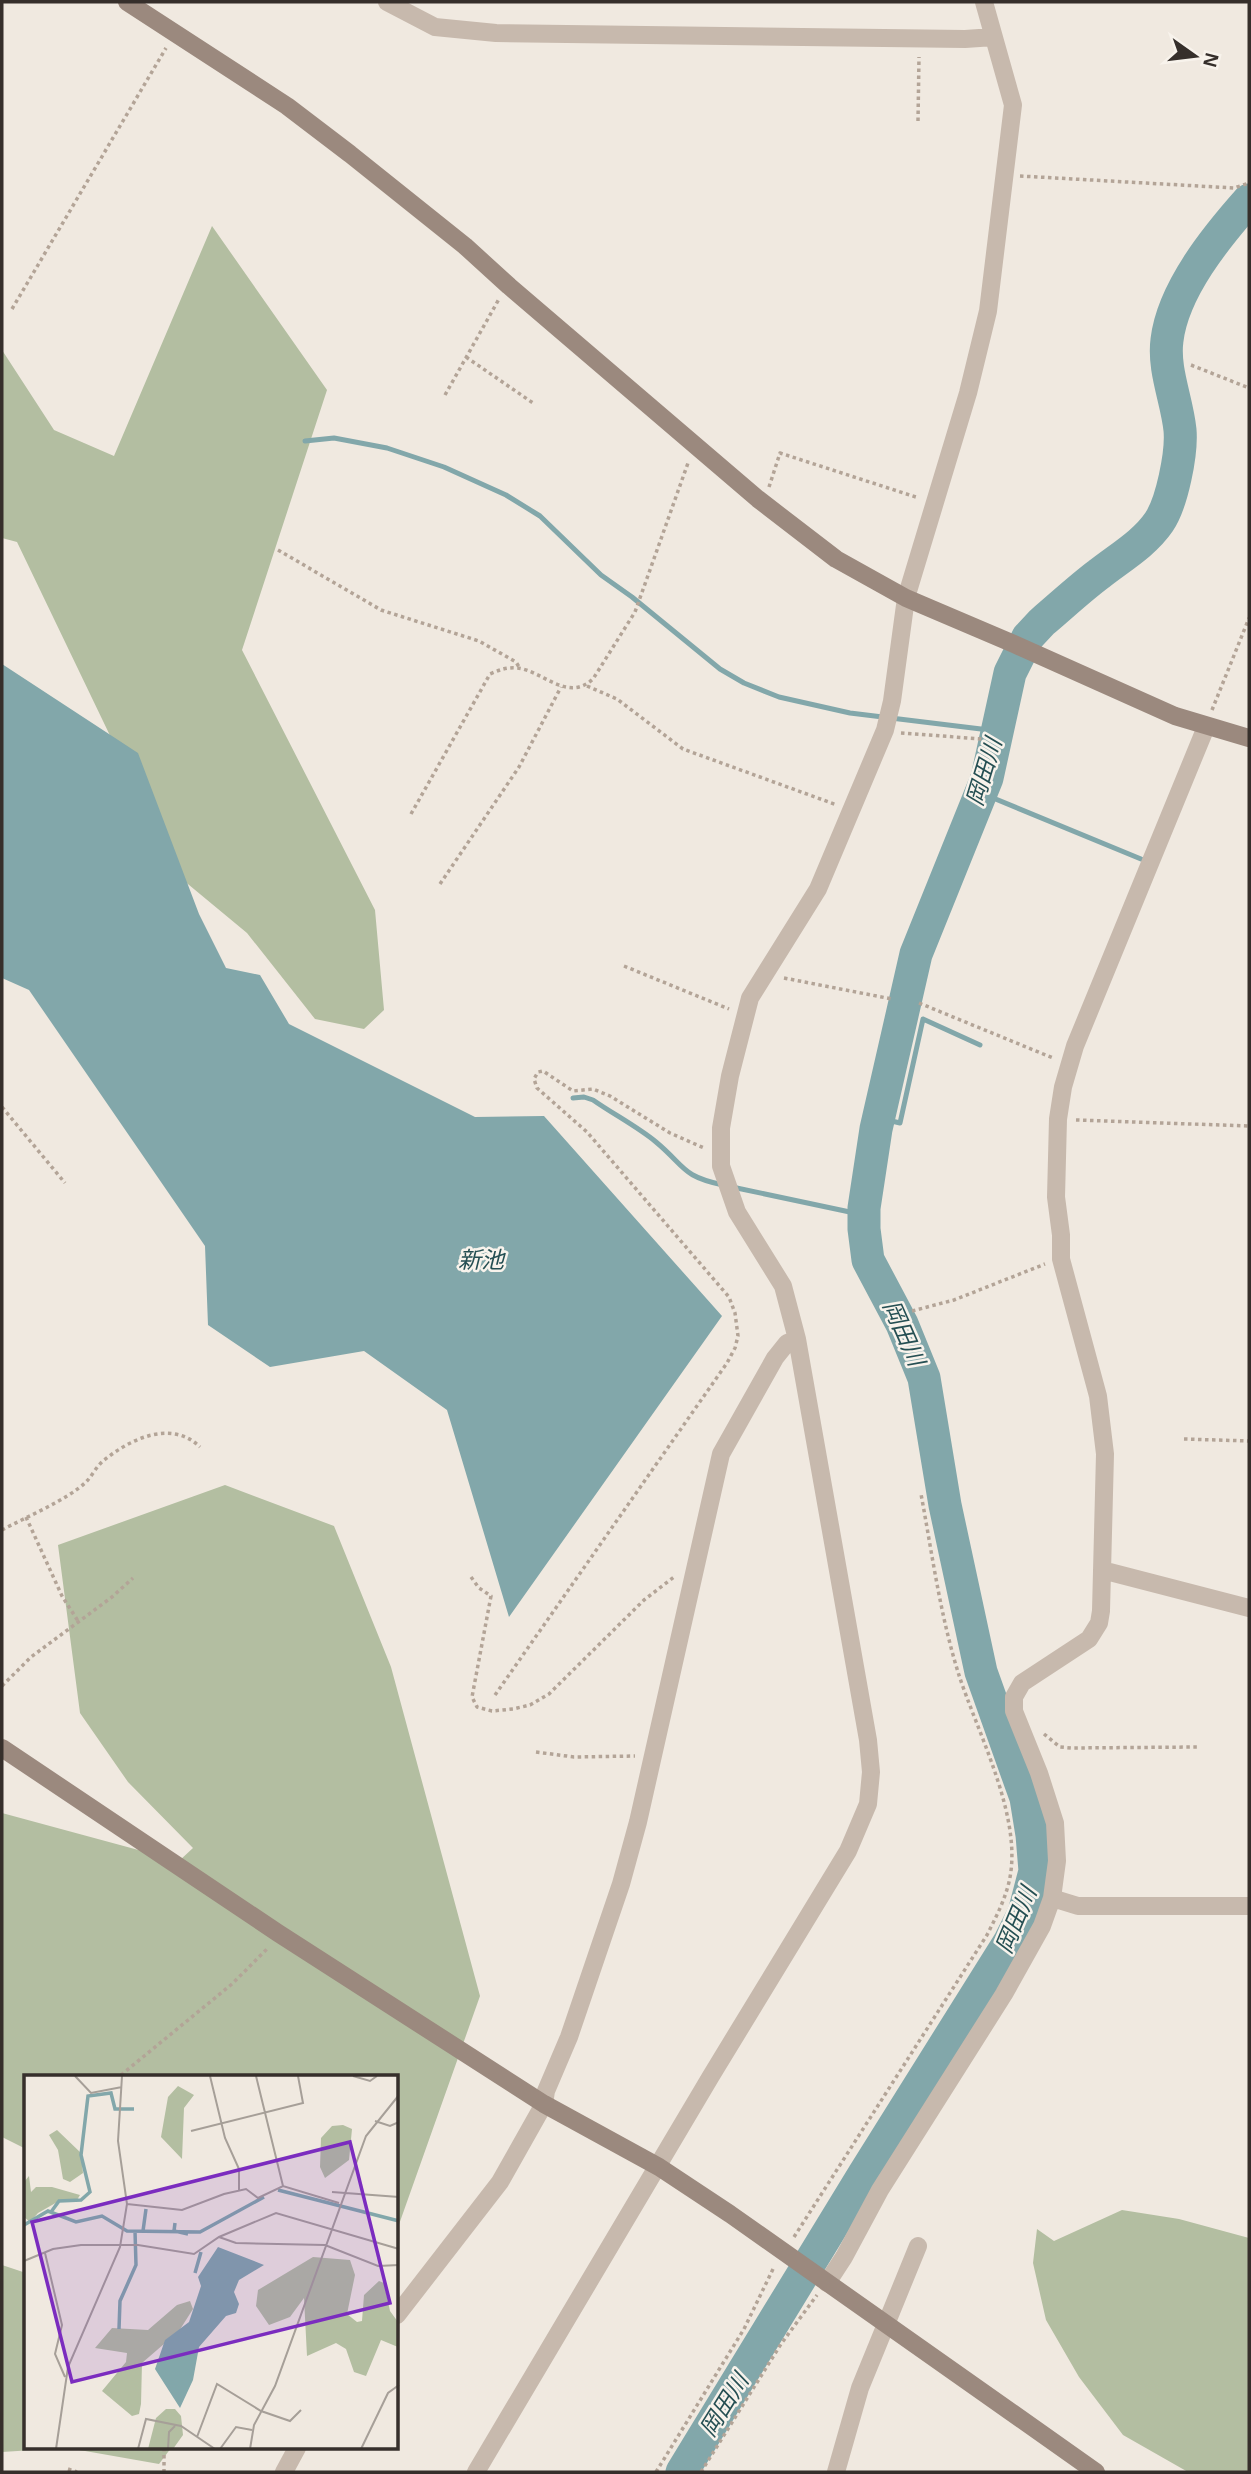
<svg xmlns="http://www.w3.org/2000/svg" width="1251" height="2474" viewBox="0 0 1251 2474" font-family="Helvetica,'Noto Sans JP',sans-serif">
	<style>
		.green { fill: #b3bea1 }
		.water { fill: #82a7aa }
		.lines { fill: none; stroke-linecap: round; stroke-linejoin: round }
		.stream { stroke: #82a7aa; stroke-width: 5 }
		.river { stroke: #82a7aa; stroke-width: 33 }
		.path { stroke: #b3a497; stroke-width: 3.5; stroke-dasharray: 3.5 3.5; stroke-linecap: butt }
		.street { stroke: #c7b9ad; stroke-width: 18 }
		.secondary { stroke: #9b897e; stroke-width: 18 }
		.labels { text-anchor: middle; dominant-baseline: central; stroke-width: 5; stroke-linejoin: round; paint-order: stroke }
		.water-label { font-size: 23px; font-style: italic; fill: #254f53; stroke: #f8f3ec }
		.inset-river { fill: none; stroke: #82a7aa; stroke-width: 3.5 }
		.inset-road { fill: none; stroke: #a69f98; stroke-width: 2 }
		.view { fill: #7b2cbf; fill-opacity: 0.15; stroke: #7b2cbf; stroke-width: 3.5 }
		.inset-edge { fill: none; stroke: #362f2b; stroke-width: 3.5 }
	</style>
	<rect width="100%" height="100%" fill="#f0e9e0"/>
	<path class="green" d="M212 226 327 390 242 650 375 910 384 1010 364 1029 315 1019 247 933 177 875 17 542 2 538V350L54 430 114 456Z
		M225 1485 334 1526 391 1667 480 1996 397 2230V2077H26V2149L2 2137V1813L179 1861 193 1848 128 1782 80 1713 58 1545Z
		M1122 2210 1179 2219 1249 2238V2472H1188L1123 2435 1079 2377 1046 2320 1033 2263 1037 2229 1054 2241Z
		M2 2265 26 2273V2448H65L2 2452Z
		M68 2448H171L159 2464Z"/>
	<path class="water" d="M2 664 138 753 199 914 226 968 260 975 289 1024 475 1117 544 1116 722 1316 509 1617 447 1410 364 1351 270 1367 208 1325 205 1246 29 990 2 978Z"/>
	<g class="lines">
		<path class="stream" d="M305 441 334 438 387 448 444 467 506 495 540 516 601 575 632 597 720 669 744 683 779 697 850 713 981 729 997 733
			M981 793 1141 859
			M573 1098 584 1097 593 1100C613 1114 638 1127 656 1142 686 1167 681 1176 723 1185
			M879 1118 900 1123 923 1019 980 1045
			M732 1187 864 1215"/>
		<path class="river" d="M682 2472 864 2174 1010 1941 1024 1913 1035 1871 1032 1835 1026 1798 981 1672 945 1505 924 1378 902 1324 868 1260 864 1229V1208L876 1129 916 954 987 778 1010 673 1028 637 1042 622C1061 606 1079 589 1099 574 1119 558 1144 544 1159 522 1172 503 1182 453 1180 430 1177 400 1163 370 1167 340 1173 290 1216 237 1249 200"/>
		<path class="path" d="M918 121 919 57
			M1020 176 1234 188 1249 183
			M12 309 166 48
			M466 357 533 403
			M1191 365 1249 388
			M445 395 499 299
			M769 487 780 453 919 498
			M278 550 381 610 479 641 516 662 519 667
			M587 686 617 699 683 749 837 805
			M1212 710 1249 618
			M901 733 982 739
			M411 814 490 674C499 670 507 667 517 668 542 670 567 703 593 679L635 612 688 463
			M440 884 519 767 561 687
			M624 966 729 1009
			M784 978 892 999
			M919 1003 1053 1058
			M2 1107 65 1183
			M1076 1120 1249 1126
			M912 1311 954 1300 1045 1264
			M1184 1439 1249 1441
			M26 1517 62 1596 78 1621
			M2 1530C26 1517 67 1500 86 1482 92 1476 96 1467 103 1461 130 1439 171 1419 200 1447
			M471 1577 479 1588 491 1596 472 1697 477 1707 492 1711 513 1709 530 1705 549 1694 644 1600 674 1577
			M2 1686 31 1657 112 1597 133 1578
			M495 1695 727 1363 735 1348 738 1336 735 1313 729 1297 587 1132 537 1088 534 1079 538 1072 543 1071 573 1091 593 1089 610 1096 670 1133 704 1148
			M1044 1734 1060 1747 1071 1748 1198 1747
			M536 1752 574 1757 635 1756
			M121 2075 232 1984 268 1948
			M794 2237 987 1935C995 1919 1003 1904 1008 1886 1026 1822 977 1733 958 1672 940 1614 932 1553 921 1494
			M164 2448V2472
			M68 2469 77 2472
			M656 2472 744 2329 774 2267
			M701 2472 781 2344 817 2295"/>
		<path class="street" d="M387 2 435 27 496 33 965 39 994 37
			M1102 1570 1249 1608
			M1052 1898 1078 1906H1249
			M827 2283 844 2257 880 2190 1004 1994 1042 1926 1052 1898 1057 1861 1055 1823 1039 1773 1014 1711V1697L1022 1683 1089 1639 1099 1623 1101 1611 1105 1454 1098 1396 1061 1259V1235L1056 1197 1058 1119 1063 1087 1075 1046 1206 727
			M397 2315 500 2182 544 2104 546 2091 569 2037 621 1884 638 1822 721 1454 775 1358 787 1343 797 1339
			M284 2472 297 2448
			M476 2472 711 2076 848 1851 868 1804 871 1772 868 1740 797 1339 783 1286 737 1212 721 1166V1128L730 1076 750 998 818 889 885 730 892 701 906 598 968 393 988 311 1013 105 984 2
			M836 2472 860 2388 918 2246"/>
		<path class="secondary" d="M127 2 287 106 350 154 465 246 509 286 758 499 836 559 906 598 1014 644 1175 716 1249 738
			M2 1748 278 1933 544 2104 659 2167 730 2214 1096 2472"/>
	</g>
	<g class="labels">
		<g class="water-label">
			<text transform="translate(984 772) rotate(-73)">岡田川</text>
			<text x="481" y="1260">新池</text>
			<text transform="translate(904 1333) rotate(66)">岡田川</text>
			<text transform="translate(1016 1920) rotate(-67)">岡田川</text>
			<text transform="translate(724 2405) rotate(-58)">岡田川</text>
		</g>
	</g>
	<g transform="translate(24 2075)">
		<rect width="374" height="374" fill="#f0e9e0"/>
		<path d="M154 11 170 20 160 33 158 84 137 62 144 22ZM319 50 328 54 325 85 301 103 296 92 297 63 308 51ZM33 55 57 78 59 98 46 107 39 104 34 75 25 60ZM5 101 7 117 12 112H28L56 120 53 125 35 126 14 138 6 147 0 142V107ZM289 182 326 185 331 200 323 239 333 247 338 246 340 220 355 206 360 208 366 236 374 247V272L357 265 342 301 330 297 322 274 312 268 283 281 280 223 266 242 245 250 232 231 234 215ZM166 226 169 234 155 256 118 288 117 329 115 339 108 341 78 316 102 287 103 278 71 273 88 253 124 255 153 230ZM142 334H151L157 341 159 360 149 374H124L132 343Z" fill="#b3bea1"/>
		<path d="M194 172 240 190 215 205 210 217 215 229 212 238 202 241 175 272 169 305 156 333 131 294 141 265 165 247 177 211 174 202Z" fill="#82a7aa"/>
		<path class="inset-river" d="M254 115 375 146M27 137 35 126 57 125 66 117 57 80 64 21 87 18 91 34H110M151 148 150 156 164 159M0 150 24 136 52 147 78 141 103 156 176 157 240 122M119 156 122 134M171 198 177 177M95 254 96 226 112 190 111 156"/>
		<path class="inset-road" d="M51 1 67 18 98 12M186 1 201 63 215 94V115M232 1 259 111M329 1 346 6 353 1M351 46 366 51 375 47M167 56 279 28 274 1M308 117 375 122M103 129 158 135 200 119 222 114 234 123 259 111 315 128M195 162 212 168 301 170 354 191 375 190M21 178 38 250 31 279 41 302M0 186 29 174 57 170H114L170 179 195 162 252 138 375 174M173 362 193 309 237 336 266 346 277 335M32 374 44 292 96 172 103 129 94 66 98 1M114 374 122 344 157 351 191 374M144 374 145 357 151 351M196 374 212 352 228 355M226 374 230 350 251 311 342 61 375 20M337 374 364 318 375 310"/>
		<path class="view" d="M326 67 366 228 48 307 8 147Z"/>
		<rect width="374" height="374" class="inset-edge"/>
	</g>
	<rect width="1251" height="2474" fill="none" stroke="#362f2b" stroke-width="7"/>
	<g transform="translate(1195 56) rotate(104)" stroke="#f8f3ec" stroke-width="5" paint-order="stroke">
	<path d="M0-5L12 26L0 18L-12 26Z" fill="#362f2b"/>
	<text y="-10" font-size="19" font-weight="bold" text-anchor="middle" fill="#362f2b">N</text>
	</g>
</svg>
